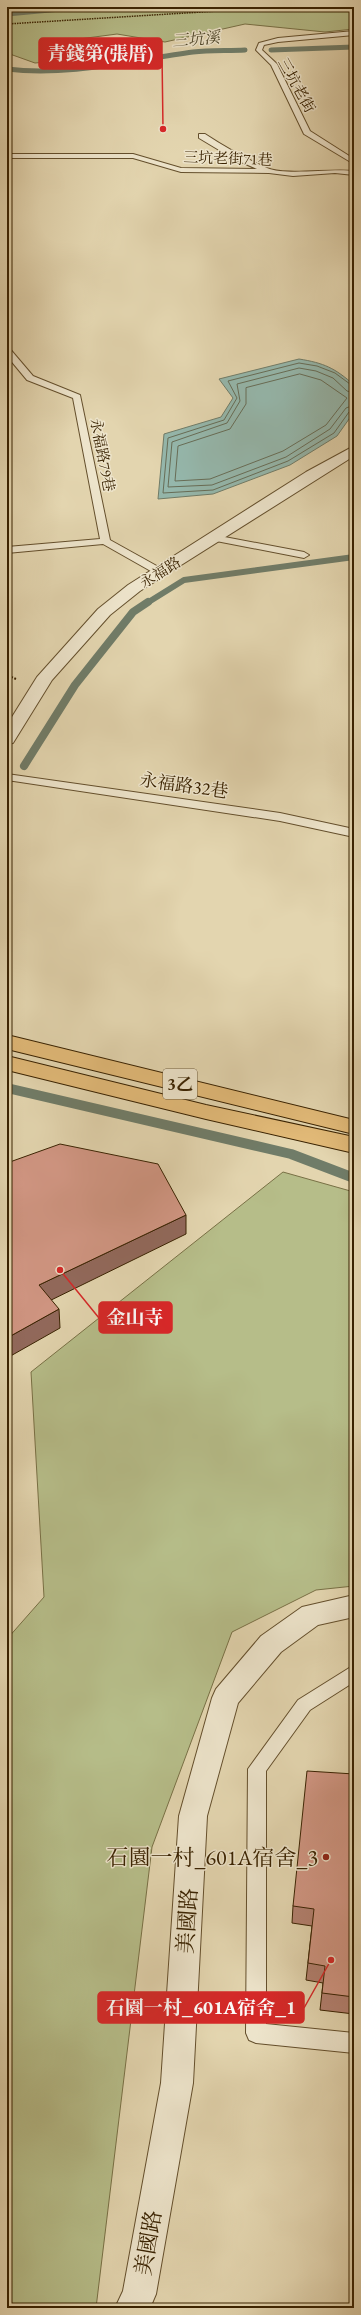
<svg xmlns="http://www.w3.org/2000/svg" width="361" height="2315" viewBox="0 0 361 2315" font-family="'EB Garamond','Noto Serif TC',serif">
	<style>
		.green { fill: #b6bd89; stroke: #787045 }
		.water { fill: #95b8ad; stroke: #707c68 }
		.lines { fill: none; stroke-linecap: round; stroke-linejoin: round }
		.shore { stroke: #676d57; stroke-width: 1 }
		.stream-far3 { stroke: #707c68; stroke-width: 5 }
		.stream-far2 { stroke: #707c68; stroke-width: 6 }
		.stream-far1 { stroke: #707c68; stroke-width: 8 }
		.stream { stroke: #707c68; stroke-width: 10 }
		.service-casing { stroke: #644f2c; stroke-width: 2 }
		.minor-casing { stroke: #644f2c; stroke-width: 2 }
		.primary-casing { stroke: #392201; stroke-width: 2 }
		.path-far1 { stroke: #392201; stroke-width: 1.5; stroke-dasharray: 1.5 1; stroke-linecap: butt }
		.path { stroke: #392201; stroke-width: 2; stroke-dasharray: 2.5 1.5; stroke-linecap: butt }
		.service { fill: #ede4cb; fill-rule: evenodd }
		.minor { fill: #ede4cb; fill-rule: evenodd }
		.primary { fill: #e2ba78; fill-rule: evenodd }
		.wall { fill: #b48171; stroke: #392201 }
		.shaded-wall { fill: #92695c; stroke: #392201 }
		.building { fill: #d19683; stroke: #392201 }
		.poi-dot { fill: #8f2418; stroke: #ede4cb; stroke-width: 1.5 }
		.labels { text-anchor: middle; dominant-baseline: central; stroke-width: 3; stroke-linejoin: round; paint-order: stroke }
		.far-street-label { font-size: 15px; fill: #392201; stroke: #ede4cb }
		.far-water-label { font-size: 16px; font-style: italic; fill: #50482c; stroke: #ede4cb }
		.shield { fill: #ede4cb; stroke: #6f5c3e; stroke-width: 1 }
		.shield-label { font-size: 17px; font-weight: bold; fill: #392201 }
		.street-label { font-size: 18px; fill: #392201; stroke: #ede4cb }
		.near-poi-label { font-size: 22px; fill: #392201; stroke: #ede4cb; text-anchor: end }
		.near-street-label { font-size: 22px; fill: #392201; stroke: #ede4cb }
		.leader { fill: none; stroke: #d62828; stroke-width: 1.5 }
		.callout-dot { fill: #d62828; stroke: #ede4cb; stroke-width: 1.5 }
		.callout { fill: #d62828; stroke: #d62828; stroke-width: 1.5 }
		.callout-label { font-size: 19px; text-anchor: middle; font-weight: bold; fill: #fff }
	</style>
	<rect width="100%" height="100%" fill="#e3d5af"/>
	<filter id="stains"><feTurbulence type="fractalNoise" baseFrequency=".005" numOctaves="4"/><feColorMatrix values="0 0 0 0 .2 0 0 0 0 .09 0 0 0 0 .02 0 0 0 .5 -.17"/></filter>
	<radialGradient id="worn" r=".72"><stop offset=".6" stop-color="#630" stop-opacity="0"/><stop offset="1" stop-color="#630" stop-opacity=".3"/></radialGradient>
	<path class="green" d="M7 7H354V29L325 32 245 24 165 42 117 34 64 41 95 58 35 63 7 53Z
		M283 1172 354 1192V1586L316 1590 232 1632 152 1847 96 2308H7V1639L44 1597 31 1372Z"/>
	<path class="water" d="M299 359C324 363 335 368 354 385V412L337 436 290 465 213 494 158 499 164 434 221 417 233 398 219 379Z"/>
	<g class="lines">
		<path class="shore" d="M300 374 321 380 347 398 326 425 283 451 210 479 175 481 178 446 230 429 246 404V388Z
			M354 387 335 373 317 366 299 363 228 381 237 398 224 420 168 438 163 493 213 490 288 461 334 433 349 412 354 411
			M354 393 347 391 333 378 316 371 299 368 237 384 240 401 227 423 172 442 168 487 212 485 286 457 330 429 346 408 354 405"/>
		<path class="stream-far3" d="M7 14 82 7
			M271 50 354 47
			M7 69C67 77 133 60 193 52 210 50 228 51 245 50"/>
		<path class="stream-far2" d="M147 603 184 580 354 557"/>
		<path class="stream-far1" d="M24 766 75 685 133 612 148 602
			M7 792 8 790"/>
		<path class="stream" d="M7 1088 291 1154 354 1178"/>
		<g class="service-casing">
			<path id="service" d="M354 31V35L278 42 264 45 262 50 277 64 310 131 354 159V164L304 134 271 65 256 50 259 43 278 38Z
				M199 134H205C225 147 246 159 267 168 286 176 331 168 354 171V175L335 173 293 176 269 173 181 172 133 158H7V154H133L181 168 257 169 234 159 199 138Z
				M7 348 10 349 33 376 80 395 110 540 164 570V574H156L103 544 7 553V547L100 539 73 398 27 380 7 356Z
				M214 535 304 552 309 555 304 558 211 540V536Z
				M7 774 280 813 354 829V837L280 821 7 780Z
				M354 1665V1682L310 1710 266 1771V2024L354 2033V2053L256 2043 249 2040 246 2033 248 1769 298 1700Z"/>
		</g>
		<g class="minor-casing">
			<path id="minor" d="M354 446V456L140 591 110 615 52 680 13 743 7 744V725L37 677 98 609 128 585 306 472Z
				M354 1595V1617L318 1625 281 1652 238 1703 207 1816 193 2083 156 2294 150 2308H115L123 2291 161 2083 179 1816 212 1698 216 1689 261 1636 302 1607Z"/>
		</g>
		<g class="primary-casing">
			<path id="primary" d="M7 1035 354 1120V1134L7 1049Z
				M7 1056 206 1105 354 1137V1153L206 1119 7 1070Z"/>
		</g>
		<path class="path-far1" d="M7 24 283 7"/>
		<path class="path" d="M7 675 16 679"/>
		<use href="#service" class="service"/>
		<use href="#minor" class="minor"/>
		<use href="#primary" class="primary"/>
	</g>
	<path class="wall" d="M354 1774V2014L320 2010 323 1983 306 1980 312 1926 292 1923 293 1906Z"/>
	<path class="shaded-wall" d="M186 1215V1234L41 1305 39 1285Z
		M59 1309 60 1328 7 1358V1338Z"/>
	<path class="building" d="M60 1144 158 1164 186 1215 39 1285 59 1309 7 1338V1163Z
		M307 1771 354 1774V1997L322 1993 325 1966 308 1963 314 1909 293 1906Z"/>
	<circle class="poi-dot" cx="326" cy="1857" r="4"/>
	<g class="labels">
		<g class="far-street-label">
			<text transform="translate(297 85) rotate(61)">三坑老街</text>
			<text transform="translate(228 158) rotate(2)">三坑老街71巷</text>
			<text transform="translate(103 455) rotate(79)">永福路79巷</text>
			<text transform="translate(160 572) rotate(-32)">永福路</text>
		</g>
		<g class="far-water-label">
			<text transform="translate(196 39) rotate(-5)">三坑溪</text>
		</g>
		<rect class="shield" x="163" y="1069" width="34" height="30" rx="3"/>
		<g class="shield-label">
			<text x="180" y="1084">3乙</text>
		</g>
		<g class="street-label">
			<text transform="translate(184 785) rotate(8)">永福路32巷</text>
		</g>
		<g class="near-poi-label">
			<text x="318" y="1857">石園一村_601A宿舍_3</text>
		</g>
		<g class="near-street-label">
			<text transform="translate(187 1921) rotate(-86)">美國路</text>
			<text transform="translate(148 2243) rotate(-80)">美國路</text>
		</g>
	</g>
	<path class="leader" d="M163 129L162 54M60 1270L99 1318M331 1960L304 2008"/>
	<g class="callout-dot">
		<circle cx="163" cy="129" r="4"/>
		<circle cx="60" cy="1270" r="4"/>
		<circle cx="331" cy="1960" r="4"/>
	</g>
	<g class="callout">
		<rect x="39" y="38" width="123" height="31" rx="4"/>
		<rect x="99" y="1302" width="73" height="31" rx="4"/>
		<rect x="98" y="1992" width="206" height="31" rx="4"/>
	</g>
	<g class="callout-label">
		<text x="100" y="60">青錢第(張厝)</text>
		<text x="135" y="1324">金山寺</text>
		<text x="201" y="2014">石園一村_601A宿舍_1</text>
	</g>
	<rect width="361" height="2315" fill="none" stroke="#e3d5af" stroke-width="24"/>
	<rect x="8" y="8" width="345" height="2299" fill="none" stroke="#392201" stroke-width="2"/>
	<rect x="12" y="12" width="337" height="2291" fill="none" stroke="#392201"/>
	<rect width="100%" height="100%" filter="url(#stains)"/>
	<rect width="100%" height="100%" fill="url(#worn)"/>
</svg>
